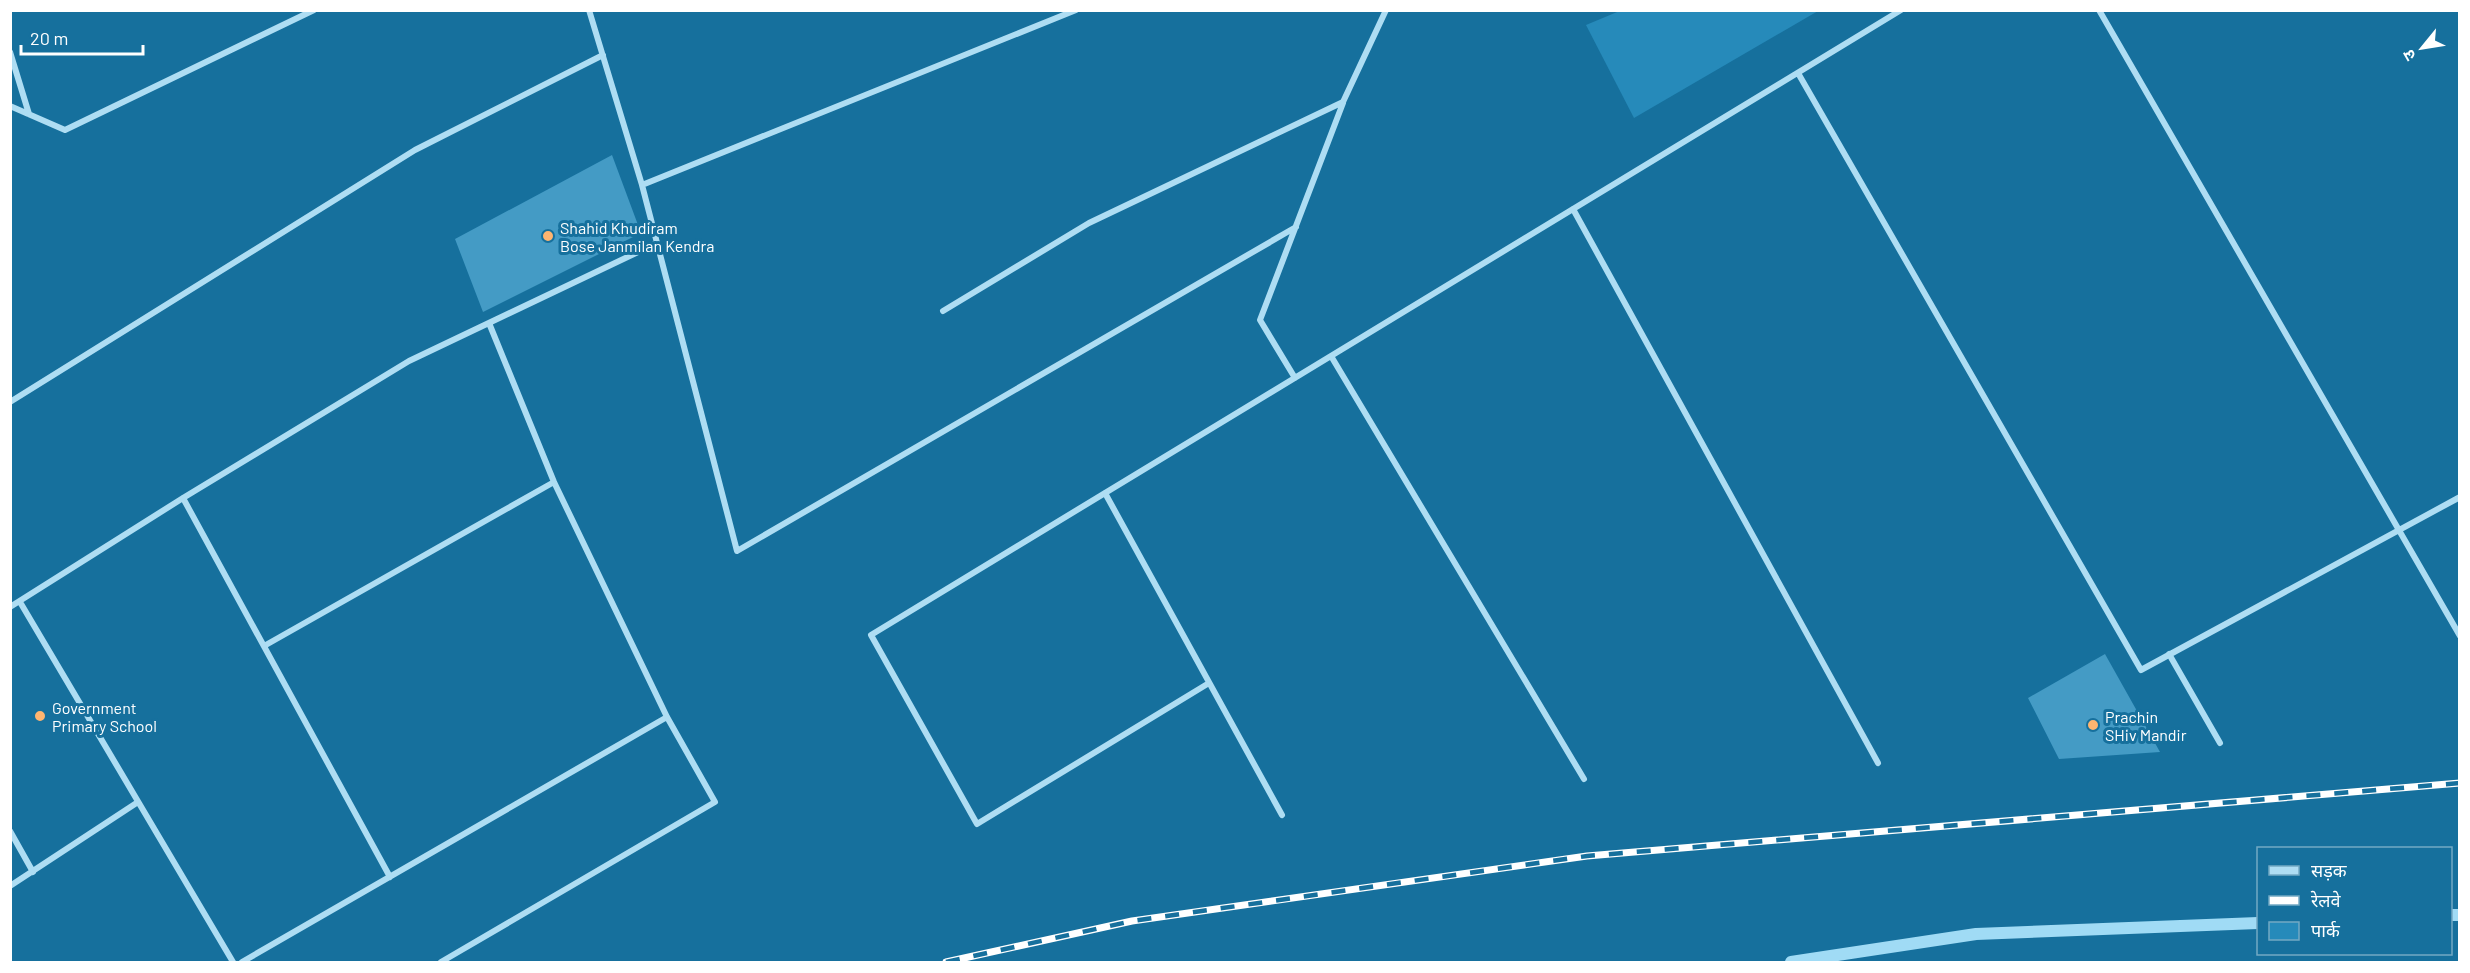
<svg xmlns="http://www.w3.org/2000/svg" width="2470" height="973" viewBox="0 0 2470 973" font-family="Barlow,'Noto Sans Devanagari',sans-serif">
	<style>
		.green { fill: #268aba }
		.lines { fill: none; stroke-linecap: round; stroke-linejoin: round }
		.stream { stroke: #a0dbf5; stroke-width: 12 }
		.building { fill: #449bc5 }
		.street { stroke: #aeddf3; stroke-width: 6 }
		.rail-casing { stroke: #fff; stroke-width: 7 }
		.rail { stroke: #16709d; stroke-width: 4.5; stroke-dasharray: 14; stroke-linecap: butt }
		.poi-dot { fill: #ffb570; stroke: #16709d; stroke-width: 2 }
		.labels { text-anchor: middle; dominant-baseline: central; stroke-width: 6; stroke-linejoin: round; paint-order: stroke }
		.poi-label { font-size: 16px; fill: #fff; stroke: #16709d; text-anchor: start }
	</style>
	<rect width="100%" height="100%" fill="#16709d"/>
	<path class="green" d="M1622 10H1818V11L1634 118 1586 25Z"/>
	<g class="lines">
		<path class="stream" d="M2450 915H2460
			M1791 962 1976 934 2258 923"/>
	</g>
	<path class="building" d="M612 155 641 233 483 312 455 239Z
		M2105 654 2160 752 2059 759 2028 698Z"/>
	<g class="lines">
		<path class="street" d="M589 10 642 185 737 551 1296 227
			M2099 10 2460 636
			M10 52 29 114
			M1798 73 2141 670 2460 497
			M10 106 65 130 314 10
			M642 185 1076 10
			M1573 209 1878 763
			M943 311 1089 223 1343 102 1386 10
			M1331 356 1584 779
			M1295 378 1260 320 1343 103
			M10 402 415 150 603 55
			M1105 493 1282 815
			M183 498 390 877
			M20 602 233 962
			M10 607 183 498 409 361 657 243
			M264 646 554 482
			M2169 654 2220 743
			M1209 683 977 824 871 635 1901 10
			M10 831 33 872
			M10 886 138 802
			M242 962 667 717
			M441 962 715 802 667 717 554 482 489 323"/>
		<g class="rail-casing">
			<path id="rail" d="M946 962 1132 921 1587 856 2460 783"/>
		</g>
		<use href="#rail" class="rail"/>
	</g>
	<g class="poi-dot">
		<circle cx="548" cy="236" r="6"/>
		<circle cx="40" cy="716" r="6"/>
		<circle cx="2093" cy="725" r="6"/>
	</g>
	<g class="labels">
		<g class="poi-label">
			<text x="560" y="227">Shahid Khudiram<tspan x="560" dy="18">Bose Janmilan Kendra</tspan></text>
			<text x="52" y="707">Government<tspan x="52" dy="18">Primary School</tspan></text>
			<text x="2105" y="716">Prachin<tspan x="2105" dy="18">SHiv Mandir</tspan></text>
		</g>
	</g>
	<rect width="2470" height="973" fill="none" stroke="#ffffff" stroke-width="24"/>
	<rect x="2257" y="847" width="195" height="108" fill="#16709d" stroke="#73a9c4" stroke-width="1.5"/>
	<rect x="2269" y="866" width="30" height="9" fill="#aeddf3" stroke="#73a9c4" stroke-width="1.5"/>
	<text x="2311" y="877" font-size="18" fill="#ffffff">सड़क</text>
	<rect x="2269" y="896" width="30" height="9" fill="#ffffff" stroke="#73a9c4" stroke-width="1.5"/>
	<text x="2311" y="907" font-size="18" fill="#ffffff">रेलवे</text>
	<rect x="2269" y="922" width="30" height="18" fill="#268aba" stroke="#73a9c4" stroke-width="1.5"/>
	<text x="2311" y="937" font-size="18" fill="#ffffff">पार्क</text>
	<g transform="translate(2422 48) rotate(240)" stroke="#16709d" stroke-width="4.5" paint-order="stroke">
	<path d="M0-4.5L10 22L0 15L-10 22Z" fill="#ffffff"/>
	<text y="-9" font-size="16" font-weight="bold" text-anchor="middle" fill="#ffffff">उ</text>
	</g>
	<path d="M21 45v9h122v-9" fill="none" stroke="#ffffff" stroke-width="3"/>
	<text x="30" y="45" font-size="18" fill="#ffffff" stroke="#16709d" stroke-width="4.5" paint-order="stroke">20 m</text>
</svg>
